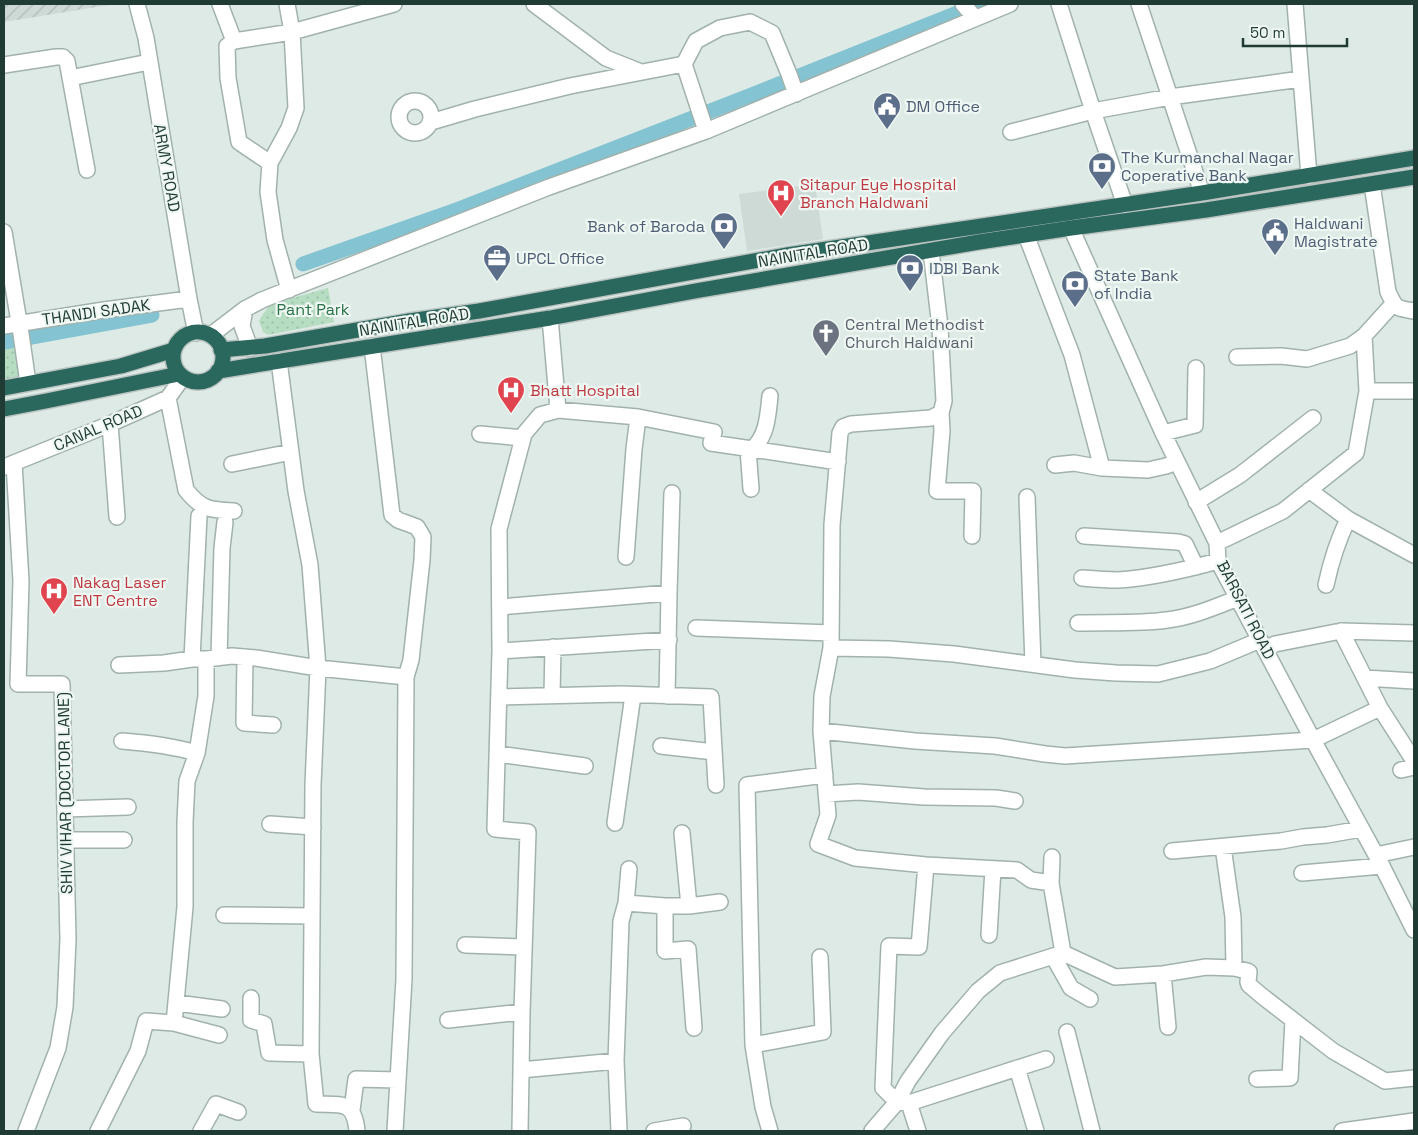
<svg xmlns="http://www.w3.org/2000/svg" width="1418" height="1135" viewBox="0 0 1418 1135" font-family="'Space Grotesk',sans-serif">
	<style>
		.built { fill: #cddad5 }
		.industrial { fill: url(#industrial-furrows) }
		.park { fill: url(#park-dots) }
		.lines { fill: none; stroke-linecap: round; stroke-linejoin: round }
		.canal { stroke: #84c3d2; stroke-width: 15 }
		.minor-casing { stroke: #a1b2ad; stroke-width: 18 }
		.highway-casing { stroke: #bcc4c2; stroke-width: 18 }
		.minor { stroke: #fff; stroke-width: 15 }
		.highway { stroke: #2a675d; stroke-width: 15 }
		.labels { text-anchor: middle; dominant-baseline: central; stroke-width: 4.5; stroke-linejoin: round; paint-order: stroke }
		.service-label { font-size: 16px; fill: #4e5e75; stroke: #eff7f3; text-anchor: start }
		.street-label { font-size: 16px; fill: #1f3b34; stroke: #eff7f3 }
		.health-label { font-size: 16px; fill: #be3a42; stroke: #eff7f3; text-anchor: start }
		.park-label { font-size: 16px; fill: #297248; stroke: #eff7f3 }
		.worship-label { font-size: 16px; fill: #5b616d; stroke: #eff7f3; text-anchor: start }
	</style>
	<defs>
		<pattern id="industrial-furrows" width="10" height="10" patternUnits="userSpaceOnUse" patternTransform="scale(1.25)"><rect width="10" height="10" fill="#cddad5"/><path d="M-1 1l2-2M0 10L10 0M9 11l2-2" fill="none" stroke="#b0bcb7"/></pattern>
		<pattern id="park-dots" width="8" height="8" patternUnits="userSpaceOnUse" patternTransform="scale(1.25)"><rect width="8" height="8" fill="#b6ddc2"/><path d="M2 2h.1M6 6h.1" fill="none" stroke="#9cbfa7" stroke-width="1.8" stroke-linecap="round"/></pattern>
	</defs>
	<rect width="100%" height="100%" fill="#deeae6"/>
	<path class="built" d="M815 184 823 239 747 251 739 194Z"/>
	<path class="industrial" d="M4 4H115L4 22Z"/>
	<path class="park" d="M328 288 334 322 268 335 263 332 259 321 263 314 271 304Z
		M17 343 23 378 4 381V345Z"/>
	<g class="lines">
		<path class="canal" d="M303 264 459 209 749 96 980 4
			M4 342 152 315"/>
		<g class="minor-casing">
			<path id="minor" d="M137 4 146 38 189 299 196 333
				M220 4 234 41
				M287 4 292 32 296 108 289 128 270 163 268 192 275 240 289 290
				M534 4 606 58 641 72
				M963 4 975 18
				M1059 4 1093 111 1125 205
				M1139 4 1202 193
				M1295 4 1309 176
				M684 64 696 41 720 28 750 22 772 33 789 74 796 94
				M4 65 56 57H63L67 61 87 170
				M70 78 149 62
				M399 117a16 16 0 1 1 32 0a16 16 0 1 1-32 0Z
				M431 122 475 109 570 86 684 64 706 131
				M1011 132 1093 111 1170 97 1301 79
				M270 163 239 142 228 78 227 46 234 41 292 32 394 4
				M1372 184 1388 292C1396 309 1396 308 1414 311
				M1071 228 1163 433 1217 543 1218 561 1313 740 1382 866 1414 930
				M4 232 21 334 28 383
				M1026 235 1072 355 1102 468
				M931 251 940 327 944 401 941 413 931 418 851 424 843 427 840 433 832 525 831 648 822 696 821 731 828 815 818 844 855 858 926 865 1017 870 1031 880 1051 883
				M245 309 242 326 250 348
				M4 326 104 310 189 299
				M211 335 245 309 262 300 549 187 706 131 1010 4
				M372 346 392 515 398 520 417 527 423 537 422 560 411 660 406 677
				M1237 357 1281 356 1307 359 1350 346 1364 336 1393 304
				M279 361 296 491 310 565 318 668 313 785 311 1054 316 1104C342 1105 354 1100 357 1131
				M1367 391H1414
				M168 398 186 490C202 510 210 510 234 511
				M558 410 638 417 714 432 711 443 752 449C767 437 768 415 770 396
				M941 413 942 431 937 491H973L972 536
				M110 424 117 517
				M1163 433 1195 425 1196 368
				M480 434 523 438
				M748 449 751 489
				M752 449 838 462
				M14 463 21 581 18 684H62L68 939 65 1007 58 1048 26 1131
				M232 464 291 452
				M1055 465 1074 463 1102 468 1148 470 1166 466 1177 462
				M4 467 110 424 168 398 183 377
				M1309 490 1348 519 1414 555
				M1027 497 1033 664
				M1196 502 1240 475 1313 418
				M199 516 192 659H206L232 656 256 658 318 668 406 677 404 979 395 1131
				M1084 536 1178 542 1185 544 1196 567
				M1217 543 1283 511 1356 453 1367 391 1364 336
				M626 557 634 449 638 417
				M1082 578C1094 579 1106 580 1118 580 1152 578 1185 570 1218 561
				M1326 585C1331 561 1338 540 1348 519
				M669 593 672 493
				M500 607 669 593 667 696
				M1078 623C1108 622 1138 624 1167 620 1192 617 1215 607 1238 598
				M696 628 831 633
				M1341 631 1414 633
				M831 648 889 649 954 654 1075 670 1116 673 1158 674 1210 661 1260 640
				M1265 650 1275 644 1341 631 1380 708 1414 761
				M500 651 669 640
				M219 657 222 548 225 522
				M245 657 244 723 273 725
				M119 665 164 663 192 659
				M1365 678 1414 681
				M552 695 553 647
				M499 697 621 694 711 697 716 785
				M821 731 915 741 995 746 1045 754 1065 756 1313 740 1380 708
				M122 741C148 743 172 746 197 753
				M661 746 714 752
				M498 754 585 766
				M1401 770 1414 767
				M826 794 858 792 924 797 996 798 1015 801
				M65 809 128 807
				M615 823 633 695
				M270 824 313 827
				M66 840H124
				M1223 847 1233 917 1234 968
				M1172 851 1281 841 1303 837 1327 835 1361 829
				M1376 855 1414 847
				M1052 857 1051 883 1063 953
				M926 865 919 947 889 946 883 1088 897 1102 909 1103 1046 1059
				M1302 873 1382 866
				M626 903 629 869
				M665 906V951L688 949 694 1028
				M689 906 720 902
				M224 915 312 916
				M989 935 993 869
				M465 945 524 947
				M1053 956 1071 988 1090 999
				M1163 974 1168 1027
				M251 998V1020L264 1024 269 1053 311 1054
				M177 1003 222 1009
				M448 1020 522 1012
				M174 1023 219 1035
				M1067 1032 1092 1131
				M753 1045 823 1032 820 957
				M1017 1068 1036 1131
				M521 1070 616 1061
				M1257 1079 1290 1078 1293 1020
				M909 1103 918 1131
				M352 1110 356 1079 398 1080
				M98 1131 138 1051 146 1021 174 1023 185 907V822L187 781 197 753 206 696V659
				M201 1131 216 1104 238 1112
				M520 1131 522 1012 528 832 495 829 500 651 499 529 524 434 540 415 558 410 550 318
				M619 1131 616 1061 621 921 626 903 665 906H689L682 833
				M654 1131 683 1126
				M770 1131 763 1107 753 1045 747 785 825 775
				M872 1131 897 1102 908 1081 942 1033 978 991 1000 973 1063 953 1115 977 1163 974 1206 967 1234 968 1247 971 1249 972 1248 982 1249 985 1262 996 1333 1051 1385 1081 1414 1078
				M1342 1131 1414 1121"/>
		</g>
		<g class="highway-casing">
			<path id="highway" d="M173 357a25 25 0 1 1 50 0a25 25 0 1 1-50 0Z
				M221 350 265 346 409 321 479 311 787 255 1202 193 1414 158
				M218 371 550 318 695 291 979 242 1071 228 1206 210 1414 177
				M4 388 121 366 174 350
				M4 409 46 401 179 374"/>
		</g>
		<use href="#minor" class="minor"/>
		<use href="#highway" class="highway"/>
	</g>
	<defs>
		<g id="civic-pin" transform="scale(1.4375)"><path d="M0 17L-7.5 6A9.5 9.5 0 1 1 7.5 6Z" fill="#5c6f8a" stroke="#eff7f3"/><path d="M-.6-6.5H3V-4.5H.6V-3L4-1V1h2V6H-6V1h2V-1L-.6-3ZM-1.2 2.5V6h2.4V2.5Z" fill="#fff"/></g>
		<g id="bank-pin" transform="scale(1.4375)"><path d="M0 17L-7.5 6A9.5 9.5 0 1 1 7.5 6Z" fill="#5c6f8a" stroke="#eff7f3"/><path d="M-6-4H6V4H-6ZM0-2.3a2.3 2.3 0 1 0 0 4.6a2.3 2.3 0 1 0 0-4.6Z" fill="#fff"/></g>
		<g id="hospital-pin" transform="scale(1.4375)"><path d="M0 17L-7.5 6A9.5 9.5 0 1 1 7.5 6Z" fill="#e0444e" stroke="#eff7f3"/><path d="M-5-5h3v3.5h4V-5h3V5h-3V1.5h-4V5h-3Z" fill="#fff"/></g>
		<g id="office-pin" transform="scale(1.4375)"><path d="M0 17L-7.5 6A9.5 9.5 0 1 1 7.5 6Z" fill="#5c6f8a" stroke="#eff7f3"/><path d="M-6-3h4V-5.5h4V-3h4V5H-6ZM-1-4.5V-3h2v-1.5ZM-6 0V1H6V0Z" fill="#fff"/></g>
		<g id="church-pin" transform="scale(1.4375)"><path d="M0 17L-7.5 6A9.5 9.5 0 1 1 7.5 6Z" fill="#6b7280" stroke="#eff7f3"/><path d="M-1.2-6h2.4v3.5h3.3v2.4h-3.3V6h-2.4V-.1h-3.3v-2.4h3.3Z" fill="#fff"/></g>
	</defs>
	<g fill-rule="evenodd">
		<use href="#civic-pin" x="887" y="106"/>
		<use href="#bank-pin" x="1102" y="166"/>
		<use href="#hospital-pin" x="781" y="193"/>
		<use href="#bank-pin" x="724" y="226"/>
		<use href="#civic-pin" x="1275" y="232"/>
		<use href="#office-pin" x="497" y="258"/>
		<use href="#bank-pin" x="910" y="268"/>
		<use href="#bank-pin" x="1075" y="284"/>
		<use href="#church-pin" x="826" y="333"/>
		<use href="#hospital-pin" x="511" y="390"/>
		<use href="#hospital-pin" x="54" y="591"/>
	</g>
	<g class="labels">
		<g class="service-label">
			<text x="906" y="106">DM Office</text>
			<text x="1121" y="157">The Kurmanchal Nagar<tspan x="1121" dy="18">Coperative Bank</tspan></text>
			<text x="1294" y="223">Haldwani<tspan x="1294" dy="18">Magistrate</tspan></text>
			<text x="705" y="226" text-anchor="end">Bank of Baroda</text>
			<text x="516" y="258">UPCL Office</text>
			<text x="929" y="268">IDBI Bank</text>
			<text x="1094" y="275">State Bank<tspan x="1094" dy="18">of India</tspan></text>
		</g>
		<g class="street-label">
			<text transform="translate(167 168) rotate(80)">ARMY ROAD</text>
			<text transform="translate(813 253) rotate(-9)">NAINITAL ROAD</text>
			<text transform="translate(96 312) rotate(-8)">THANDI SADAK</text>
			<text transform="translate(414 322) rotate(-9)">NAINITAL ROAD</text>
			<text transform="translate(98 428) rotate(-23)">CANAL ROAD</text>
			<text transform="translate(1246 610) rotate(63)">BARSATI ROAD</text>
			<text transform="translate(65 793) rotate(-91)">SHIV VIHAR (DOCTOR LANE)</text>
		</g>
		<g class="health-label">
			<text x="800" y="184">Sitapur Eye Hospital<tspan x="800" dy="18">Branch Haldwani</tspan></text>
			<text x="530" y="390">Bhatt Hospital</text>
			<text x="73" y="582">Nakag Laser<tspan x="73" dy="18">ENT Centre</tspan></text>
		</g>
		<g class="park-label">
			<text x="313" y="309">Pant Park</text>
		</g>
		<g class="worship-label">
			<text x="845" y="324">Central Methodist<tspan x="845" dy="18">Church Haldwani</tspan></text>
		</g>
	</g>
	<rect width="1418" height="1135" fill="none" stroke="#1f3b34" stroke-width="10"/>
	<path d="M1243 38v8h104v-8" fill="none" stroke="#1f3b34" stroke-width="2.5"/>
	<text x="1250" y="38" font-size="15" fill="#1f3b34" stroke="#eff7f3" stroke-width="4" paint-order="stroke">50 m</text>
</svg>
